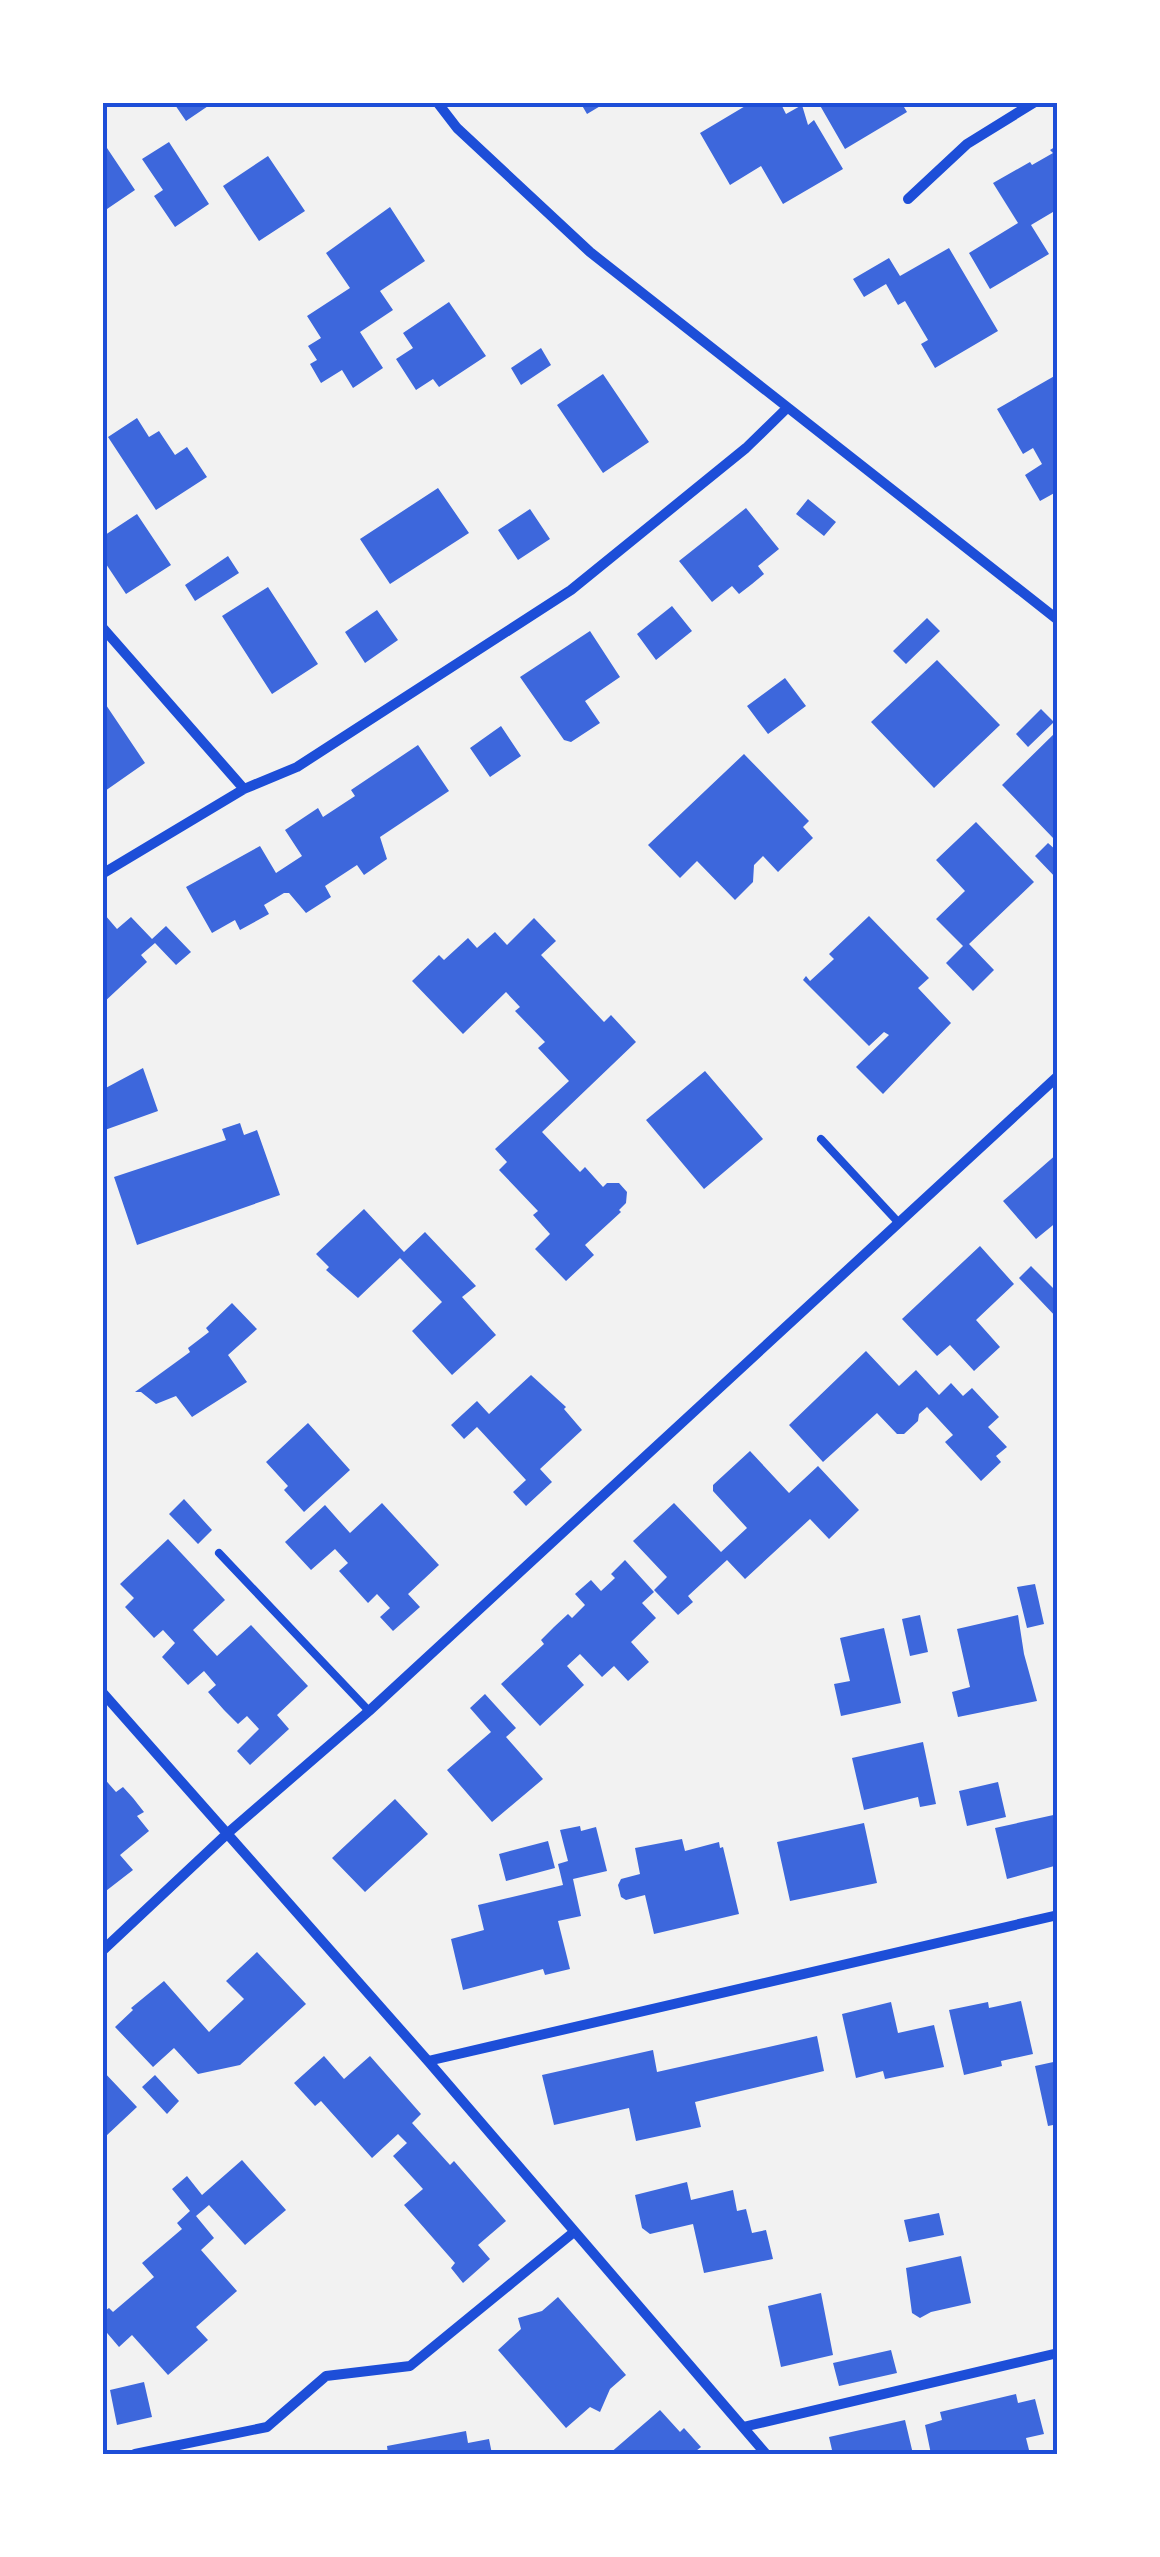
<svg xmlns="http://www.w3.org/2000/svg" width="1160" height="2557" viewBox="0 0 1160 2557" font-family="Poppins,sans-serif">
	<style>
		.building { fill: #3d67dc }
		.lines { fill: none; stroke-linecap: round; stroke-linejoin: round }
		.service { stroke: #1d4ed8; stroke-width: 8 }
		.minor { stroke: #1d4ed8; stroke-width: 10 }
		.neatline { fill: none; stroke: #1d4ed8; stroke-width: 4 }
	</style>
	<rect width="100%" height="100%" fill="#f2f2f2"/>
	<path class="building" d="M173 102H214L186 121Z
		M580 102H607L587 114Z
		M752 102H780L786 114 802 105 808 125 814 120 843 169 783 204 761 166 730 185 700 133Z
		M818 102H901L907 112 845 149Z
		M169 142 209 204 175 227 154 196 163 190 142 159Z
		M105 145 135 190 107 209 102 202Z
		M1058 145V209L1031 225 1049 254 990 289 969 253 1018 223 993 183 1030 162 1032 165 1053 153 1050 150Z
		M268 156 305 211 259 241 223 186Z
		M390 207 425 261 380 291 393 310 360 332 383 368 353 388 342 370 321 383 310 364 317 360 308 346 321 338 307 316 350 288 326 253Z
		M949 248 998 331 935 368 921 344 928 340 905 301 898 305 886 284 864 297 853 279 889 258 900 276Z
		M449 302 486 356 439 387 433 379 416 390 396 359 413 348 403 333Z
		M541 348 551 365 521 385 511 368Z
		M603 374 649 442 603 473 557 405Z
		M1058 374V491L1040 501 1025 475 1042 464 1033 448 1023 454 997 409Z
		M137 418 149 437 159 431 175 455 187 447 207 477 156 510 108 437Z
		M438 488 469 533 390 584 360 539Z
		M808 499 836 522 824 536 796 514Z
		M746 508 779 549 758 566 764 574 752 584 739 594 732 586 712 602 679 561Z
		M530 509 550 539 518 560 498 530Z
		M137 514 171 565 126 594 102 558V537Z
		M228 556 239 573 195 601 185 585Z
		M268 587 318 664 272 694 222 616Z
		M672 606 692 631 656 660 637 634Z
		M377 610 398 640 365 663 345 632Z
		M927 618 940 631 906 664 893 651Z
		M590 631 620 677 585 701 600 723 571 742 564 740 520 677Z
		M937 660 1000 725 934 788 871 722Z
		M785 678 806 706 768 734 747 706Z
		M102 699 145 763 105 791 102 788Z
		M1041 709 1054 722 1028 747 1016 734Z
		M501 726 521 756 490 777 470 748Z
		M1058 730V836L1054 839 1002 785Z
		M418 745 449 791 380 837 387 859 364 875 357 865 325 886 331 897 306 913 289 893H284L264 905 269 914 240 930 235 920 212 933 186 887 260 846 276 873 302 856 285 830 318 808 323 817 355 796 351 790Z
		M744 754 809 821 803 827 813 838 778 872 763 856 754 865 753 882 735 900 697 861 680 878 648 845Z
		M976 822 1034 882 969 944 994 970 973 991 946 963 963 946 936 919 965 891 936 860Z
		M1048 843 1058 852V880L1035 856Z
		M105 915 117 929 131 917 152 939 166 926 191 952 176 965 155 943 141 955 147 962 102 1004Z
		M869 916 929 978 918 988 951 1023 883 1094 856 1067 889 1035 884 1032 869 1046 803 980 806 976 810 981 834 959 829 954Z
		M534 918 556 941 541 955 604 1022 611 1015 636 1042 542 1132 580 1172 585 1167 603 1187 607 1183H619L627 1192 626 1203 619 1210 621 1212 585 1245 594 1255 566 1281 535 1249 550 1234 533 1215 538 1211 499 1170 507 1162 495 1149 569 1081 538 1048 545 1042 515 1011 520 1007 506 992 463 1034 412 981 439 955 444 960 468 938 477 948 495 932 507 945Z
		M143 1068 158 1111 102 1131V1090Z
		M705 1071 763 1139 704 1189 646 1120Z
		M240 1123 244 1135 257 1130 280 1195 137 1245 114 1177 226 1140 222 1129Z
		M1058 1153V1221L1036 1239 1003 1201Z
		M364 1209 404 1252 425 1232 476 1286 462 1297 496 1335 452 1375 412 1331 442 1302 400 1258 358 1298 326 1270 329 1267 316 1254Z
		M980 1246 1014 1284 976 1320 1000 1347 974 1371 950 1345 937 1356 902 1319Z
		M1031 1266 1053 1288 1058 1284V1319L1019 1278Z
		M232 1303 257 1329 228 1355 247 1382 192 1417 176 1396 156 1404 141 1392H135L190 1352 188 1348 209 1332 206 1328Z
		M866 1351 899 1386 916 1370 939 1395 951 1383 963 1396 972 1388 999 1417 988 1427 1007 1447 996 1456 1001 1462 981 1481 945 1442 953 1435 927 1407 919 1414 918 1421 904 1434H897L877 1413 823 1462 789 1425Z
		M531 1375 566 1407 564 1409 582 1430 540 1469 552 1482 526 1506 513 1492 526 1480 502 1454 477 1427 464 1439 451 1425 477 1401 489 1414Z
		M308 1423 350 1470 304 1512 284 1490 288 1486 266 1462Z
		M750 1451 789 1493 818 1466 859 1510 829 1539 810 1519 745 1579 727 1560 688 1596 693 1602 678 1615 654 1590 667 1577 633 1541 674 1503 721 1552 747 1528 713 1491V1485Z
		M184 1499 212 1530 198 1544 169 1514Z
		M382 1503 439 1565 408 1594 420 1607 393 1631 380 1617 390 1608 377 1594 368 1603 339 1571 348 1563 335 1549 311 1570 285 1542 325 1505 350 1533Z
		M168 1539 225 1600 193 1630 217 1656 251 1625 308 1686 277 1715 289 1729 250 1765 237 1751 259 1729 247 1716 238 1724 224 1710 208 1692 216 1685 204 1671 188 1685 162 1657 175 1643 163 1630 154 1638 125 1607 134 1598 120 1584Z
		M625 1560 654 1592 642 1603 656 1618 631 1642 649 1662 628 1681 614 1666 602 1677 580 1654 567 1666 584 1685 540 1726 501 1684 544 1644 541 1640 554 1627 568 1614 572 1618 585 1605 575 1594 591 1580 601 1591 615 1578 611 1574Z
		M1035 1584 1044 1624 1027 1628 1017 1587Z
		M920 1615 928 1652 910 1656 902 1619Z
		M1018 1615 1024 1654 1037 1701 958 1717 952 1692 970 1687 957 1629Z
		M884 1628 901 1703 841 1716 834 1684 850 1681 840 1638Z
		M485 1694 516 1728 506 1737 543 1779 492 1822 447 1770 491 1732 470 1708Z
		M923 1742 936 1804 920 1807 918 1797 864 1810 852 1758Z
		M102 1776 116 1792 123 1787 133 1798 144 1812 137 1816 149 1831 120 1855 133 1870 102 1894Z
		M998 1782 1006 1817 967 1826 959 1791Z
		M395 1799 428 1834 365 1892 332 1858Z
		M1058 1814V1865L1007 1879 995 1828Z
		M864 1823 877 1883 790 1901 777 1842Z
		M580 1826 581 1831 596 1827 607 1871 573 1879 581 1916 558 1921 570 1969 545 1975 543 1969 463 1990 451 1939 484 1930 478 1905 563 1885 558 1864 568 1861 560 1830Z
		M682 1839 685 1851 719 1842 720 1848 723 1847 739 1914 654 1934 645 1895 626 1900 621 1897 618 1885 621 1879 640 1874 635 1848Z
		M548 1841 555 1868 506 1881 499 1854Z
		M257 1952 306 2004 240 2065 198 2074 174 2048 153 2067 115 2027 133 2010 131 2008 164 1981 209 2032 244 1999 226 1981Z
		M1021 2001 1033 2054 1001 2061 1002 2066 964 2075 949 2010 988 2002 989 2008Z
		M891 2002 898 2033 934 2025 944 2067 885 2079 883 2071 856 2078 842 2014Z
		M817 2036 824 2071 695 2102 701 2127 636 2141 629 2108 554 2125 542 2075 653 2050 657 2072Z
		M324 2056 344 2079 370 2056 421 2114 412 2123 450 2165 454 2161 506 2221 478 2245 490 2259 463 2283 451 2268 455 2263 404 2205 423 2189 393 2156 407 2143 398 2134 372 2158 321 2101 315 2106 294 2083Z
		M1058 2061V2124L1048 2126 1035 2066Z
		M102 2070 137 2107 106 2136 102 2132Z
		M155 2075 179 2101 167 2114 142 2087Z
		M242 2160 286 2210 245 2245 209 2205 196 2216 214 2238 201 2250 237 2291 196 2327 208 2340 168 2375 132 2335 119 2347 102 2327V2313L109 2308 113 2312 154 2277 142 2263 182 2229 177 2223 190 2211 172 2189 187 2176 202 2195Z
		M687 2182 691 2200 733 2190 737 2211 746 2209 752 2233 766 2230 773 2259 704 2273 693 2224 650 2234 642 2228 635 2195Z
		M939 2213 944 2235 909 2242 904 2220Z
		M961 2256 971 2303 931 2312 920 2318 912 2313 906 2268Z
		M821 2293 833 2355 781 2367 768 2306Z
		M558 2297 626 2375 610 2389 600 2412 590 2407 566 2428 498 2350 521 2329 518 2318 542 2311Z
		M891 2350 897 2373 839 2386 833 2363Z
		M144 2382 152 2417 117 2425 110 2390Z
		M1016 2394 1018 2403 1035 2399 1044 2434 1026 2438 1030 2454H931L925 2425 942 2420 940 2412Z
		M660 2410 680 2432 684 2428 701 2447 696 2451 699 2454H609Z
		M905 2420 913 2454H820L832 2450 829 2437Z
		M466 2431 468 2443 489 2439 492 2454H388L387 2446Z"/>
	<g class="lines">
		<path class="service" d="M821 1139 898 1222
			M219 1553 369 1711"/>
		<path class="minor" d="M437 102 457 128 590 252 1058 620
			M908 199 967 144 1035 102
			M102 627 244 789
			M102 874 244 789 297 767 571 590 746 448 787 408
			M102 1692 428 2061 766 2454
			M102 1951 229 1832 369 1711 1058 1076
			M428 2061 1058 1915
			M743 2427 1058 2353
			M135 2454 267 2427 326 2376 410 2366 574 2232"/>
	</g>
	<rect width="1160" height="2557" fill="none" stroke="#ffffff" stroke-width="210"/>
	<rect x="105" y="105" width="950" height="2347" class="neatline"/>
</svg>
